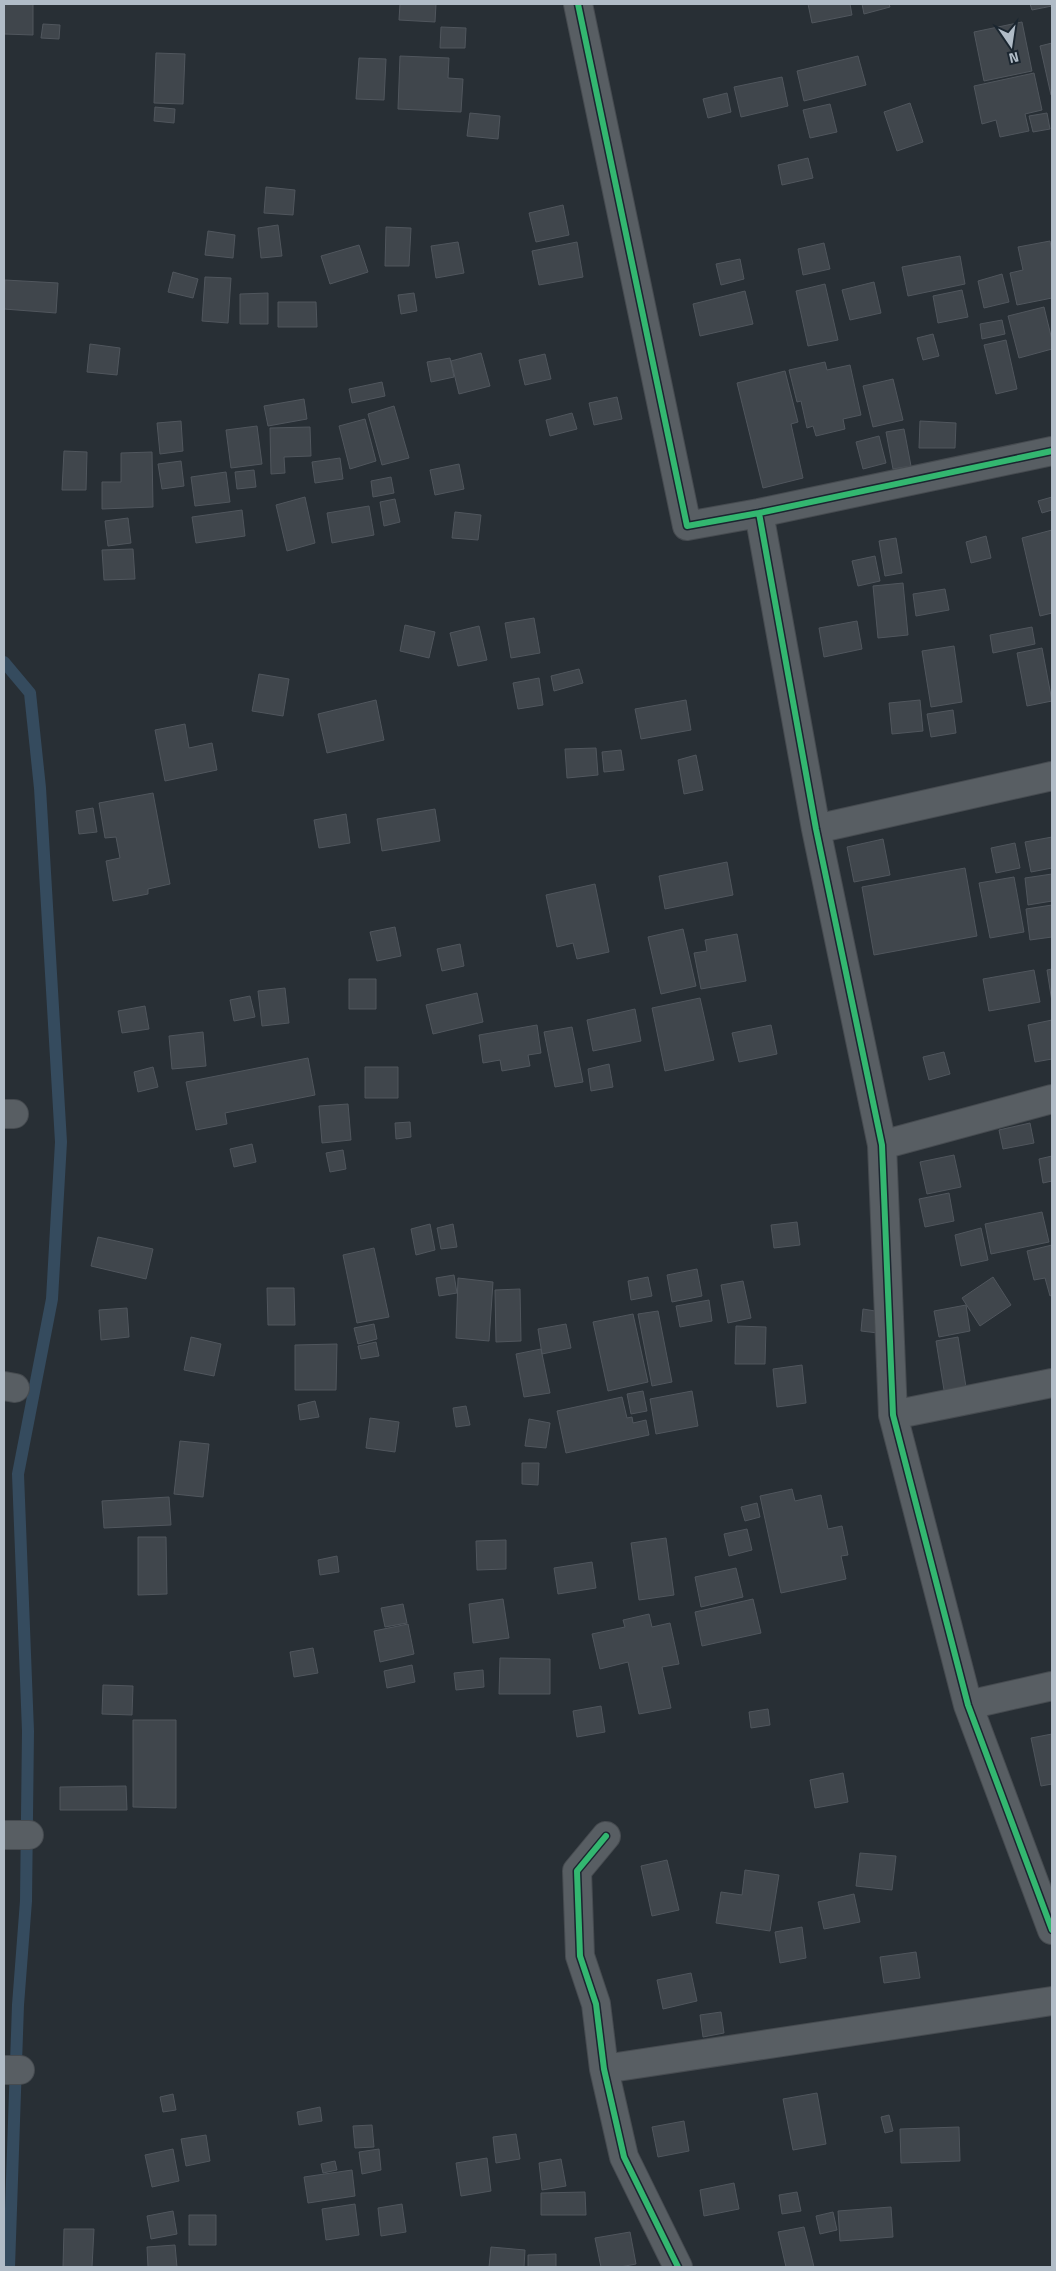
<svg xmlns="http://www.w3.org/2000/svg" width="1056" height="2271" viewBox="0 0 1056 2271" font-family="'Titillium Web',sans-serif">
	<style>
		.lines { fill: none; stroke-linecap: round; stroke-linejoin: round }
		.stream { stroke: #354b5e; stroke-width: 12 }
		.building { fill: #40464c; stroke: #50565d }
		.minor-casing { stroke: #464b50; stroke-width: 30 }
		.minor { stroke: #585e63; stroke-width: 28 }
		.cycleway-casing { stroke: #1b2630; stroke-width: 9 }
		.cycleway { stroke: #33b770; stroke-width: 6 }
	</style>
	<rect width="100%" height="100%" fill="#282f35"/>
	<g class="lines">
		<path class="stream" d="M4 662 30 693 40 788 61 1142 52 1299 18 1474 28 1731 26 1901 18 2005 9 2267"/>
	</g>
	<path class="building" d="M4 4H33V35L4 34Z
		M400 4H436L435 22 399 20Z
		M808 4H850L852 15 812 23Z
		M862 4H889L890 7 864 14Z
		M1030 4H1052V6L1032 10Z
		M1022 22 1032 71 984 81 974 32Z
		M43 24 60 25 59 39 41 38Z
		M441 27 466 28 465 48H440Z
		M1052 43V95H1051L1040 46Z
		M156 53 185 54 183 104 154 103Z
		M400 56 449 58 448 78 463 79 461 112 398 109Z
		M858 56 866 85 804 101 797 71Z
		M359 58 386 59 384 100 356 99Z
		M1034 73 1042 110 1025 114 1029 131 1000 137 996 120 982 124 974 86Z
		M782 77 788 106 741 117 734 87Z
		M727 93 731 112 708 118 703 99Z
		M910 103 923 142 897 151 884 112Z
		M830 104 837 132 810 138 803 110Z
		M155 107 175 109 174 123 154 121Z
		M470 113 500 116 498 139 467 136Z
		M1047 113 1050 129 1033 132 1029 116Z
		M808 158 813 178 782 185 778 165Z
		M266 187 295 190 293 215 264 213Z
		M563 205 569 235 536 242 529 213Z
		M278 225 282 256 261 258 258 228Z
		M386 227 411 228 409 266H385Z
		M208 231 235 235 233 258 205 255Z
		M1050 241 1052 252V298L1017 305 1010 273 1023 270 1018 247Z
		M458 242 464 273 436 278 431 246Z
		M577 242 583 277 539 285 532 251Z
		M824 243 830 269 803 275 798 249Z
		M359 245 368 272 330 284 321 256Z
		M960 256 965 284 908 296 902 267Z
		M740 259 744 279 721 285 716 264Z
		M173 272 198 279 193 298 168 292Z
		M1002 274 1009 302 984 308 978 281Z
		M205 277 231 278 228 323 202 321Z
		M5 280 58 283 56 313 4 309Z
		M874 282 881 313 850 320 842 290Z
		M825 284 838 340 808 346 796 291Z
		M962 290 968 317 938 323 933 296Z
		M745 291 753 324 700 336 693 304Z
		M268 293V324H240V294Z
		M414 293 417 311 401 314 398 295Z
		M278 302H316L317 327H278Z
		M1044 307 1052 340V349L1019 358 1008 316Z
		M1002 320 1005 334 982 339 980 324Z
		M933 334 939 356 923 360 917 338Z
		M1006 340 1017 389 996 394 984 345Z
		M90 344 120 348 117 375 87 372Z
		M481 353 490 386 459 394 451 361Z
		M545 354 551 379 525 385 519 360Z
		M450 358 454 377 431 382 427 362Z
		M825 362 827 370 850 365 861 415 843 419 845 429 816 436 813 426 807 428 801 401 797 402 789 370Z
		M785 371 798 422 791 424 803 478 763 488 737 383Z
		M893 379 903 420 873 427 863 386Z
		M382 382 385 396 352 403 349 389Z
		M617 397 622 419 594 425 589 403Z
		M304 399 307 419 268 426 264 406Z
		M394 406 409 458 382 465 368 414Z
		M572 413 577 429 550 436 546 420Z
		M365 419 376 461 350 469 339 426Z
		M181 421 183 451 160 454 157 423Z
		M920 421 956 423 955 448H919Z
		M257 426 262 464 231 468 226 430Z
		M310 427 311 456 284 457 285 473 271 474 270 428Z
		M904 429 911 466 893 469 886 432Z
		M879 436 886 463 863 469 856 442Z
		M64 451 87 452 86 490H62Z
		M152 452 153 507 102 509V482H121V453Z
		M340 458 343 479 315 483 312 462Z
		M181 461 184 486 162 489 158 464Z
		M459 464 464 489 435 495 430 470Z
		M254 470 256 487 237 489 235 472Z
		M226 472 230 502 195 506 191 477Z
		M391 477 394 493 373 497 371 481Z
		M305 497 315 543 287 551 276 505Z
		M1052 497V510L1042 513 1038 501Z
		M395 499 400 522 384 526 380 502Z
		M369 506 374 535 332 543 327 513Z
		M242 510 245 536 196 543 192 517Z
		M455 512 481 515 478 540 452 538Z
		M128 518 131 543 108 546 105 521Z
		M1052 530V613L1040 616 1022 538Z
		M986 536 991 558 971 563 966 542Z
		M896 538 902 573 885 576 879 541Z
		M133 549 135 579 104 580 102 550Z
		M875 556 880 581 858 586 852 561Z
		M903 583 908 635 878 638 873 586Z
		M945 589 949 610 916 616 913 594Z
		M534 618 540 653 511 658 505 623Z
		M857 621 862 649 824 657 819 628Z
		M405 625 435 632 429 658 400 651Z
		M479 626 487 660 458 666 450 633Z
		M1032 627 1035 644 993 653 990 635Z
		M954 646 962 702 931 707 922 651Z
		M1042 648 1052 701 1027 706 1017 653Z
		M579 669 583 683 554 691 551 676Z
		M259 674 289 679 283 716 252 711Z
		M539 678 543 705 518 709 513 683Z
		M376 700 384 740 327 753 318 714Z
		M686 700 691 730 641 739 635 709Z
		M920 700 923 731 892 734 889 703Z
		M953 710 956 733 931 737 927 714Z
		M185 724 189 748 212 743 217 770 165 781 155 730Z
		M596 748 598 775 567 778 565 749Z
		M621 750 624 770 604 772 602 752Z
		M696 755 703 790 684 794 678 760Z
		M153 793 170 884 148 889V894L113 901 106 861 120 858 116 837 105 838 99 803Z
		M93 808 97 832 79 834 76 811Z
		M435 809 440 841 382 851 377 819Z
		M346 814 350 843 319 848 314 820Z
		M1052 837V868L1031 872 1025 842Z
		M883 839 890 875 854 882 847 847Z
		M1015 843 1020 868 996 873 991 848Z
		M727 862 733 895 665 909 659 876Z
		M965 868 977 936 874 955 862 887Z
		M1052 874V901L1028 905 1025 878Z
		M1014 877 1024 932 990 938 979 883Z
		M595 884 609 952 577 959 573 943 557 947 546 895Z
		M1052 905V937L1030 940 1026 909Z
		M395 927 401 956 377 961 370 932Z
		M683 929 696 986 661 994 648 937Z
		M737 934 746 981 701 989 694 953 707 951 705 940Z
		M460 944 464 966 442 971 437 949Z
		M1052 969V1002L1047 970Z
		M1034 970 1040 1002 989 1011 983 979Z
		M349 979H376V1009H349Z
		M285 988 289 1023 262 1026 258 991Z
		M477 993 483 1022 433 1034 426 1005Z
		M250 996 255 1017 234 1021 230 1000Z
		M700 998 714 1060 665 1071 652 1008Z
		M145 1006 149 1029 122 1033 118 1011Z
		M635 1009 641 1041 593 1051 587 1020Z
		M1052 1020V1059L1035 1062 1028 1025Z
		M537 1025 541 1053 528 1055 530 1066 502 1071 500 1060 483 1063 479 1035Z
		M771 1025 777 1054 739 1062 732 1033Z
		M572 1027 583 1082 555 1087 544 1032Z
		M203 1032 206 1066 172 1069 169 1036Z
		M944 1052 950 1074 929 1080 923 1057Z
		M308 1058 315 1095 225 1113 227 1124 196 1130 186 1082Z
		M609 1064 613 1087 591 1091 588 1069Z
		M153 1067 158 1087 138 1092 134 1072Z
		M365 1067H398V1098H365Z
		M348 1104 351 1140 322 1143 319 1106Z
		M410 1122 411 1137 396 1139 395 1123Z
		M1030 1123 1034 1143 1003 1149 999 1130Z
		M252 1144 256 1162 234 1167 230 1149Z
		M343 1150 346 1169 330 1172 326 1153Z
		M954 1155 961 1187 927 1194 920 1162Z
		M1052 1156V1181L1043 1183 1039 1159Z
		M949 1193 954 1221 925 1227 919 1199Z
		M1042 1212 1049 1242 991 1254 985 1224Z
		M797 1222 800 1245 774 1248 771 1225Z
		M430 1224 435 1250 416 1255 411 1229Z
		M453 1224 457 1247 441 1249 437 1228Z
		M981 1228 988 1260 961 1266 955 1235Z
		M98 1237 153 1249 146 1279 91 1266Z
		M1052 1245V1295L1050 1296 1045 1278 1034 1280 1027 1251Z
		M374 1248 389 1317 357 1323 343 1255Z
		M697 1269 702 1296 672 1302 667 1275Z
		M454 1275 457 1293 439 1296 436 1278Z
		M648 1277 652 1296 631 1300 628 1281Z
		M993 1277 1011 1305 980 1326 962 1298Z
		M458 1278 493 1282 489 1341 456 1338Z
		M743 1281 751 1318 728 1323 721 1285Z
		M267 1288H294L295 1325H268Z
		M520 1289 521 1341 496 1342 495 1290Z
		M709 1300 712 1321 680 1327 676 1306Z
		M966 1305 970 1331 939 1337 934 1311Z
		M127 1308 129 1337 101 1340 99 1310Z
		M863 1309 881 1312 878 1333 861 1331Z
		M658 1311 672 1382 652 1386 638 1314Z
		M633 1314 648 1382 608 1391 593 1322Z
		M374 1324 377 1339 358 1344 354 1328Z
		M566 1324 571 1348 542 1354 538 1329Z
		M736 1326 766 1327 765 1364H735Z
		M191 1337 221 1344 214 1376 184 1370Z
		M958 1337 966 1387 944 1390 936 1341Z
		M376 1342 379 1356 361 1359 358 1346Z
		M337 1344 336 1390H295V1345Z
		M541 1349 550 1393 524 1397 516 1354Z
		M802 1365 806 1403 777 1407 773 1369Z
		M643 1391 647 1411 631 1414 627 1394Z
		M692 1391 698 1426 656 1434 650 1399Z
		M622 1397 627 1418 632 1417 633 1423 646 1420 649 1435 566 1453 557 1411Z
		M315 1401 319 1417 300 1420 298 1405Z
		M466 1406 470 1425 456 1427 453 1408Z
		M370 1418 399 1422 395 1452 366 1448Z
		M529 1419 550 1423 546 1448 525 1446Z
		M180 1441 209 1444 203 1497 174 1494Z
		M522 1463H539L538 1485 522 1484Z
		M792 1489 795 1501 821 1495 828 1529 842 1526 848 1555 841 1556 846 1579 781 1593 760 1496Z
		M169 1497 171 1525 104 1528 102 1501Z
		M757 1503 760 1517 745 1521 741 1507Z
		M747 1529 752 1550 729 1556 724 1534Z
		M138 1537H166L167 1594 138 1595Z
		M666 1538 674 1595 639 1600 631 1543Z
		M506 1540V1569L477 1570 476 1541Z
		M337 1556 339 1572 320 1575 318 1560Z
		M592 1562 596 1588 558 1594 554 1568Z
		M736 1568 743 1597 701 1607 695 1577Z
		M503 1599 509 1638 473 1643 469 1604Z
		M753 1599 761 1633 702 1646 695 1612Z
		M403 1604 407 1623 385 1627 381 1608Z
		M649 1614 652 1627 670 1623 679 1664 662 1667 671 1708 639 1714 628 1662 600 1669 592 1634 625 1627 623 1620Z
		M408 1624 414 1654 380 1662 374 1631Z
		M313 1648 318 1673 294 1677 290 1652Z
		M500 1658 550 1659V1694H499Z
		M412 1665 415 1682 387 1688 384 1671Z
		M483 1670 484 1687 456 1690 454 1673Z
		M103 1685 133 1686 132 1715 102 1714Z
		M601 1706 605 1732 577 1737 573 1711Z
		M768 1709 770 1725 751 1728 749 1712Z
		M133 1720H176V1808L133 1807Z
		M1052 1734V1784L1041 1786 1031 1738Z
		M843 1773 848 1802 815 1808 810 1780Z
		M126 1786 127 1810H60V1787Z
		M860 1853 896 1856 892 1890 856 1886Z
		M667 1860 679 1910 652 1916 641 1866Z
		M745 1870 779 1875 770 1931 716 1923 721 1892 742 1895Z
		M854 1894 860 1922 824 1929 818 1902Z
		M802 1927 806 1958 780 1963 775 1932Z
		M916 1952 920 1978 884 1983 880 1957Z
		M691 1973 697 2001 663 2009 657 1980Z
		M721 2012 724 2033 703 2037 700 2015Z
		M817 2093 826 2144 793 2150 783 2099Z
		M173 2094 176 2110 163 2112 160 2097Z
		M320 2107 322 2121 299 2125 297 2112Z
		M889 2115 893 2131 885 2133 881 2117Z
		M684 2121 689 2151 658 2157 652 2127Z
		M372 2125 374 2147 355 2148 353 2126Z
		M959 2127 960 2161 901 2163 900 2129Z
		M516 2134 520 2159 496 2163 493 2137Z
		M206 2135 210 2161 186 2166 181 2139Z
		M173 2149 179 2181 152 2187 145 2155Z
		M379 2149 381 2170 362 2174 359 2152Z
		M487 2158 491 2191 461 2196 456 2163Z
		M561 2159 566 2186 542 2190 539 2163Z
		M335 2161 337 2170 323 2173 321 2164Z
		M352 2170 355 2196 308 2203 304 2177Z
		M734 2183 739 2209 704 2216 700 2190Z
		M585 2192 586 2215H541V2193Z
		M797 2192 801 2211 782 2214 779 2195Z
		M355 2204 359 2235 326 2240 322 2209Z
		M402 2204 406 2232 381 2236 378 2208Z
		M891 2207 893 2237 840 2241 838 2211Z
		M173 2211 177 2234 151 2239 147 2216Z
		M833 2212 837 2230 820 2234 816 2216Z
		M189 2215H216V2245H189Z
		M804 2227 814 2267H786L778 2232Z
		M64 2229H94L92 2267H63Z
		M630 2232 636 2264 620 2267H601L595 2238Z
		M175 2245 177 2267H148L147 2247Z
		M491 2247 525 2250 524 2267H489Z
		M556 2254V2267H528V2255Z"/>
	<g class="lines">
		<g class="minor-casing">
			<path id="minor" d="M578 4 687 526 759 513 1052 451
				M759 513 816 829 882 1145 893 1415 968 1705 1052 1930
				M816 829 1052 776
				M4 1114H14
				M882 1145 1052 1099
				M4 1386 15 1388
				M893 1415 1052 1383
				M968 1705 1052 1686
				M4 1835H29
				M606 1836 577 1871 580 1956 596 2004 604 2069 624 2157 678 2267
				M604 2069 1052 2001
				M4 2070H20"/>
		</g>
		<use href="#minor" class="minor"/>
		<g class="cycleway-casing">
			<path id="cycleway" d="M578 4 687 526 759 513 1052 451
				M759 513 816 829 882 1145 893 1415 968 1705 1052 1930
				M606 1836 577 1871 580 1956 596 2004 604 2069 624 2157 678 2267"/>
		</g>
		<use href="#cycleway" class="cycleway"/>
	</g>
	<rect width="1056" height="2271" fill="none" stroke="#b1bcc7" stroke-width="10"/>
	<g transform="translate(1011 45) rotate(167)" stroke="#1b2630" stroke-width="4" paint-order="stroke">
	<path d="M0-4L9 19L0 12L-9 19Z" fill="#b1bcc7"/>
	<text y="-8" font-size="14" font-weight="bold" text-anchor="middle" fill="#b1bcc7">N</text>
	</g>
</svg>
